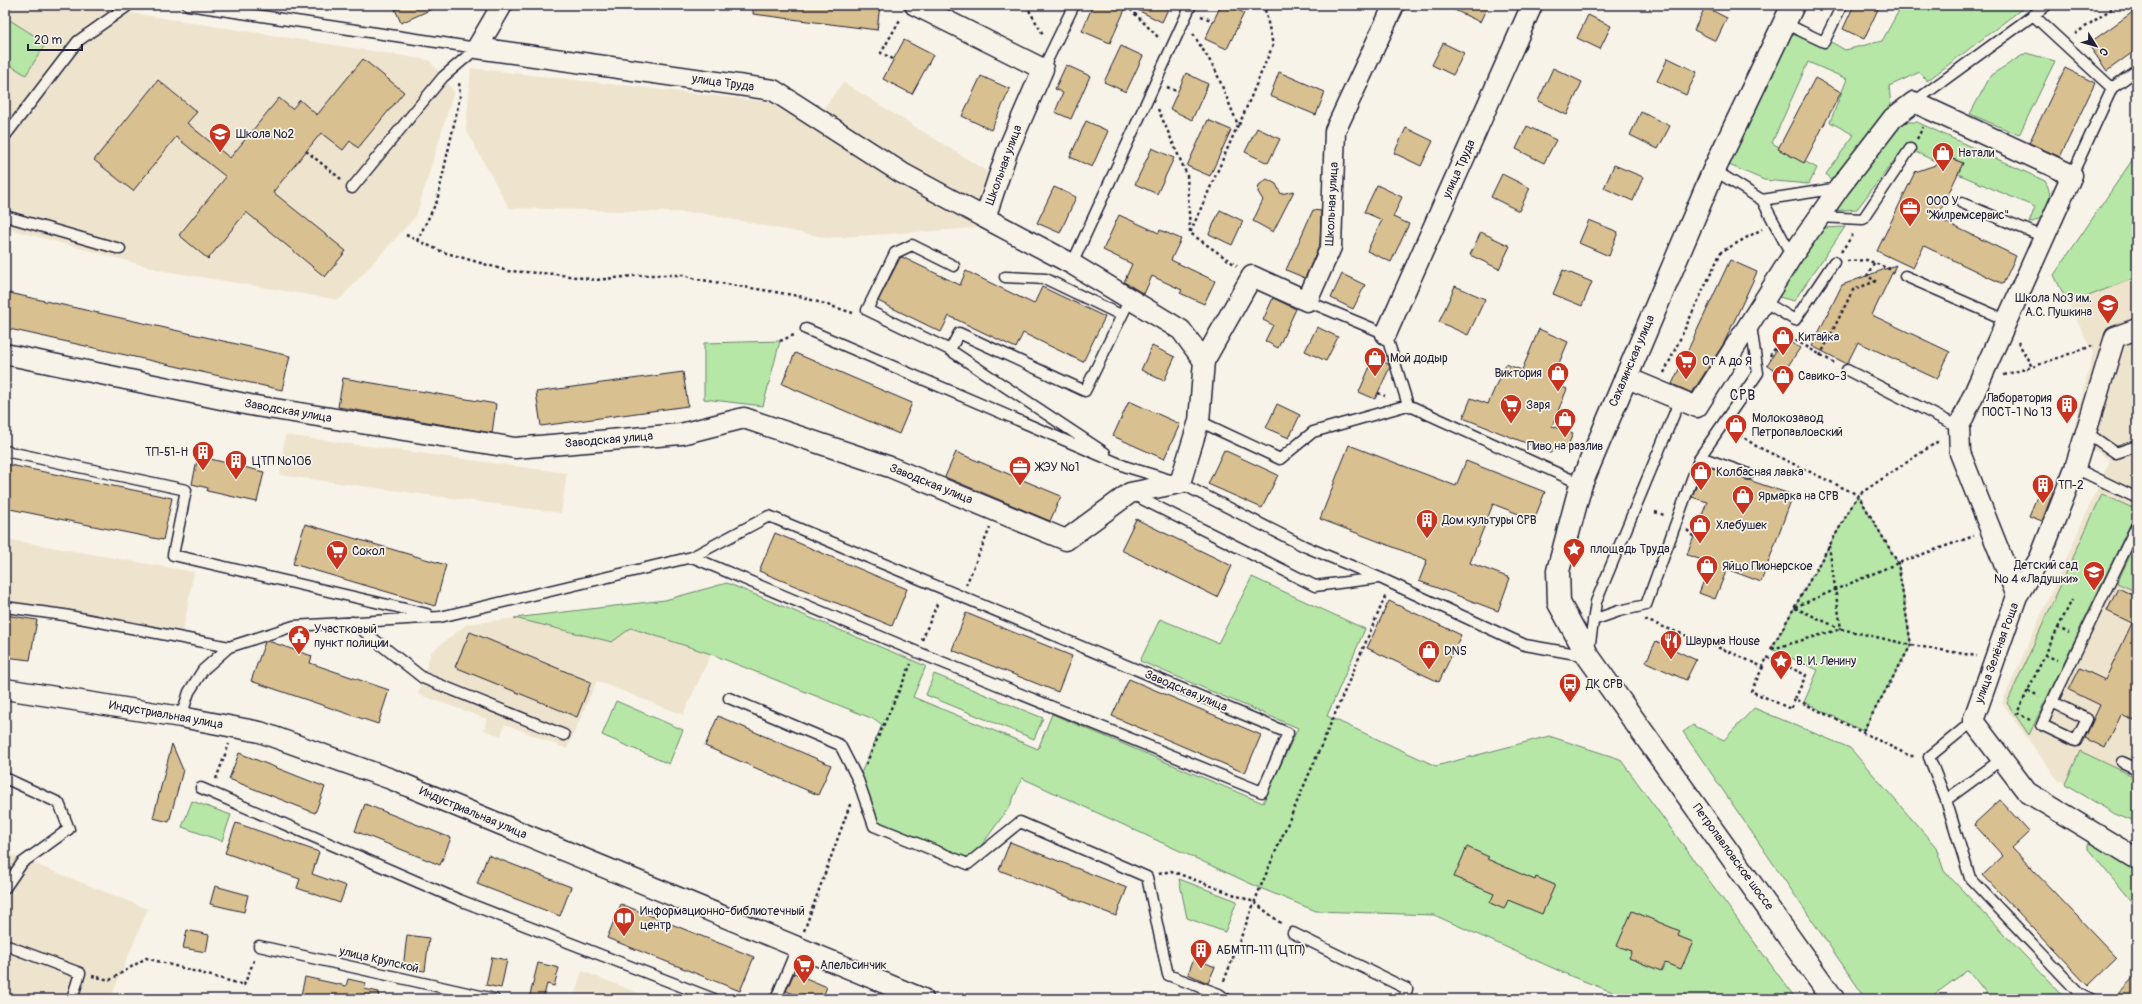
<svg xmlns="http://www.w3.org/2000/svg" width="2142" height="1004" viewBox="0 0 2142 1004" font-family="Pangolin,sans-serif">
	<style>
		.built { fill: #eee4ce }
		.green { fill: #b6e7a6; stroke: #6c8470 }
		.building { fill: #d9c090; stroke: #22223b }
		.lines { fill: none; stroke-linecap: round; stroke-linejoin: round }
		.service-casing { stroke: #22223b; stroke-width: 13 }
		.minor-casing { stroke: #22223b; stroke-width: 23 }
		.tertiary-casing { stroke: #22223b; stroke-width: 25 }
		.path { stroke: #22223b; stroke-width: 2.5; stroke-dasharray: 3 3; stroke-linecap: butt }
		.service { stroke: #f7f3e8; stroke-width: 10 }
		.minor { stroke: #f7f3e8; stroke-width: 20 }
		.tertiary { stroke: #f7f3e8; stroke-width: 22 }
		.labels { text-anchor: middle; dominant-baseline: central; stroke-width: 3.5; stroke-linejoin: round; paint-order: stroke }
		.street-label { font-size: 12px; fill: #22223b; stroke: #f7f3e8 }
		.poi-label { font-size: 12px; fill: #22223b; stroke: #f7f3e8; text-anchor: start }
		.quarter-label { font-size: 14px; letter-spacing: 1px; fill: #22223b; stroke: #f7f3e8 }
	</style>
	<rect width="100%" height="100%" fill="#f7f3e8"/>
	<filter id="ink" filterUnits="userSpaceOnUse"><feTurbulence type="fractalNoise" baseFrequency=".025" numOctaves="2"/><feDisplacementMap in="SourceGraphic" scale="8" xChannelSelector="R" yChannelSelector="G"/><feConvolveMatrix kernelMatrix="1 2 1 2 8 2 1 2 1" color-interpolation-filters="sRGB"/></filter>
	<g filter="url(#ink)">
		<path class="built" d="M5 5H131V13L429 60 454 91 416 216 339 300 164 271 5 228Z
			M471 68 769 102 811 125 843 82 993 175 977 228 827 238 700 213 509 208 466 130Z
			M2137 153V823L2115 814 2057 779 2002 703 2110 460 2072 435 2093 353 2054 275Z
			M285 435 567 473 561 513 280 475Z
			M5 539 194 572 183 631 5 600Z
			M665 600 725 624 683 715 597 681 567 749 505 724 501 736 484 730 487 719 418 694 431 652 467 624Z
			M5 852 148 909 110 999H5Z
			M582 971 654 999H573Z"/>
		<path class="green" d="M1902 5H2027L1927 81 1920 72 1889 86 1891 106 1838 181H1831L1826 174 1854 135 1830 122 1847 79 1808 62 1772 143 1817 168 1809 184 1764 180 1729 165 1795 21 1845 50 1882 41Z
			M5 17 46 43 26 75 5 62Z
			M2026 53 2055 61 2019 135 1970 114 1991 75Z
			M1906 122H1917L2045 181C2055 197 2049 219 2029 223L2035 207 1958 174 1963 163 1953 159 1939 163 1907 148 1900 153 1857 209 1832 211 1900 124Z
			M2137 153V277L2068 304 2054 275Z
			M1845 227 1794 301 1775 296 1821 228Z
			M780 341 763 406 704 399V343Z
			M2102 494 2137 510 2029 735 2007 703Z
			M1858 495 1898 563 1911 645 1863 731 1804 702 1818 670 1771 649Z
			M2134 547 2137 549V592L2117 583Z
			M1252 577 1365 629 1327 716 1436 766 1549 736 1620 759 1796 999H1631L1573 977 1434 915 1316 911 1260 888 1022 778 1010 806 968 864 874 826 858 780 882 725 876 720 711 654 631 628 612 642 514 618 665 600 727 583 926 666 913 697 1038 749 1052 714 1263 803 1298 728 1140 661 1160 619 1218 643Z
			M934 674 1043 718 1034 739 926 695Z
			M616 701 683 730 669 764 602 735Z
			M1754 708 1850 748 1936 847 1944 871 2066 999H1991L1968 970 1928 999H1866L1683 732 1693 725 1724 740Z
			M2080 751 2137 778V823L2115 814 2065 784Z
			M192 801 231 815 222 841 182 827Z
			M2092 841 2131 866 2137 874V903L2134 905 2088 849V844Z
			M1179 879 1237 901 1225 932 1187 918Z"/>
		<path class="building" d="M404 5H441L401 23 395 9Z
			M753 5H880L877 30 753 14Z
			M1093 5H1170L1162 22 1127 5 1110 43 1082 31Z
			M1221 5H1226L1244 13 1227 49 1205 39Z
			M1444 5H1488L1480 22Z
			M1854 5H1880L1864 39 1843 29Z
			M1705 7 1727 18 1716 41 1694 30Z
			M2137 9V49L2107 71 2088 44Z
			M1588 15 1611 26 1600 49 1577 38Z
			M904 40 933 55 912 94 883 79Z
			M1443 43 1464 53 1453 75 1432 65Z
			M1121 46 1143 56 1126 92 1104 82Z
			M1668 58 1697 72 1686 95 1657 81Z
			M363 59 404 92 358 148 350 141 343 150 321 133 273 192 346 251 325 277 246 212 208 259 179 235 226 177 176 137 133 191 94 160 158 80 197 112 187 123 230 158 279 98 292 109 300 100 317 115Z
			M1066 65 1090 76 1071 119 1055 112 1063 93 1055 89Z
			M1553 68 1582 82 1567 115 1538 101Z
			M2065 68 2095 83 2060 157 2029 143Z
			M1279 72 1325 92 1316 115 1270 96Z
			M1186 73 1208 84 1192 120 1170 109Z
			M981 76 1010 89 991 130 962 116Z
			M1815 78 1841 92 1804 163 1778 149Z
			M1641 112 1670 126 1658 149 1630 135Z
			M1208 120 1231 130 1210 176 1187 166Z
			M1086 121 1108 131 1092 167 1070 157Z
			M1527 126 1556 140 1544 163 1516 149Z
			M1257 128 1280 139 1268 163 1245 152Z
			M1406 128 1433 141 1421 166 1394 153Z
			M1152 148 1174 158 1157 194 1135 184Z
			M1953 159 1963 163 1937 218 2016 256 2003 284 1924 246 1913 268 1877 251 1915 172Z
			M1614 165 1643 177 1633 201 1604 188Z
			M1502 174 1530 188 1519 211 1491 197Z
			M1267 179 1276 184 1281 194 1294 191 1273 232 1253 221 1263 200 1258 192 1259 185Z
			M1377 185 1402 197 1393 217 1409 224 1391 262 1367 251 1382 220 1364 212Z
			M1054 187 1076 197 1060 233 1037 223Z
			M1220 210 1243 221 1232 245 1209 234Z
			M1313 210 1321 211 1320 244 1305 278 1286 270Z
			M1119 215 1159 233 1160 230 1181 239 1171 260 1215 281 1204 304 1180 293 1182 290 1152 276 1144 294 1124 282 1132 264 1103 250Z
			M1589 220 1618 232 1609 256 1579 243Z
			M1481 232 1510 246 1499 269 1470 255Z
			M902 257 960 285 966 271 1034 304 1042 287 1105 317 1083 362 1023 333 1016 348 949 316 941 332 878 301 900 258Z
			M1730 260 1757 272 1724 343 1692 393 1672 384Z
			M1896 265 1872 315 1950 352 1937 379 1858 342 1847 364 1812 346 1842 285Z
			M1563 270 1592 282 1582 306 1553 294Z
			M1342 274 1365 285 1353 309 1331 298Z
			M1455 286 1485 299 1468 335 1439 322Z
			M5 292 290 356 282 390 5 328Z
			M1273 298 1296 309 1278 348 1265 341 1273 325 1263 320Z
			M1317 327 1338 337 1326 361 1305 351Z
			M1539 329 1568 342 1551 382 1567 389 1552 426 1573 433 1567 449 1555 444 1551 453 1463 418 1471 398 1488 404 1505 364 1522 370Z
			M1784 338 1800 348 1782 375 1767 365Z
			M1152 346 1175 357 1164 381 1141 370Z
			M795 353 912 403 899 434 782 384Z
			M1374 357 1388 364 1390 367 1375 399 1359 392Z
			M683 372 688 406 541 426 536 392Z
			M343 378 496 404 492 433 338 407Z
			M1129 401 1180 424 1164 459 1113 436Z
			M1277 404 1300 415 1289 438 1266 428Z
			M1349 445 1456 486 1466 461 1545 492 1534 520 1493 504 1470 563 1510 578 1498 611 1419 581 1427 560 1320 519Z
			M1224 450 1278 475 1262 508 1208 484Z
			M956 452 1061 496 1050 521 945 477Z
			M198 456 264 472 257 502 207 491 208 488 192 484Z
			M5 464 172 498 163 540 5 508Z
			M1704 465 1793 495 1761 582 1727 569 1715 599 1699 593 1711 563 1687 555 1707 502 1692 497Z
			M2041 487 2053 492 2042 521 2029 516Z
			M1136 519 1232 566 1217 597 1121 550Z
			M305 524 446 565 435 606 293 564Z
			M775 533 907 589 892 626 759 571Z
			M2118 588 2137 597V722L2121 715 2105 748 2085 738 2100 705 2069 690 2080 668 2105 680 2119 651 2132 623 2107 611Z
			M1389 601 1461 635 1439 682 1367 648Z
			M966 613 1072 656 1058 692 952 650Z
			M5 615 37 620 30 660 5 657Z
			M470 632 591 682 577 717 455 667Z
			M268 641 312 656 310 663 389 690 378 724 251 681 265 642Z
			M1656 641 1696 660 1686 680 1646 662Z
			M1129 679 1261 735 1245 773 1112 716Z
			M718 716 831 765 818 795 705 746Z
			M172 744 183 770 169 822 153 818Z
			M239 753 325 787 315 813 229 779Z
			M2000 800 2029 832 2012 848 2117 958 2088 986 1983 875 2003 856 1974 824Z
			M365 804 451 838 440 865 355 831Z
			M236 823 319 852 312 874 346 886 340 903 297 888 300 879 225 853Z
			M1010 842 1127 888 1116 916 999 870Z
			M1467 847 1489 857 1487 859 1535 880 1536 877 1555 885 1542 914 1508 900 1504 909 1490 903 1494 894 1454 877Z
			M488 855 571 887 560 916 477 884Z
			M215 886 248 895 244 912 210 904Z
			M621 904 754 957 740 991 607 938Z
			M1632 911 1680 931 1678 936 1693 942 1681 969 1665 963 1661 971 1629 958 1632 951 1617 946Z
			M187 930 209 935 206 952 183 948Z
			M407 935 429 938 425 971 403 968Z
			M492 957 507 960 501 988 486 985Z
			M1194 958 1215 967 1208 983 1188 974Z
			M538 963 559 968 554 986 547 984 543 999H529Z
			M794 973 827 987 822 999H813L802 994 801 997 786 991Z
			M2137 974V999H2113Z
			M305 977 346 986 348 979 366 983 364 989 379 992 378 999H320L301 995Z"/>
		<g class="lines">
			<g class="service-casing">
				<path id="service" d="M188 5 477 48
					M2034 16 2112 88
					M1784 23 1824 42 1842 5
					M1043 69 1074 5
					M1914 102 2047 5
					M5 136 78 41 129 5
					M1714 170 1762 200 1792 256
					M2072 175 2112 88 2137 70
					M352 188 443 77 477 48
					M1762 200 1839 188
					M1962 203 2044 237
					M5 216 120 249
					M1818 217 1863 219 1910 149
					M1072 264 1191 5
					M954 266 912 245 895 253 867 310 950 350 1105 453
					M1905 276 2006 320
					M1005 277 1046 279 1121 315
					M1307 301 1386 334 1408 405
					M1763 301 1795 320 1834 262
					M806 329 1127 467 1180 483 1304 546 1380 578 1525 645 1588 656 1596 602 1680 400
					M950 350 959 333 1085 391 1130 299
					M1847 370 1959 427
					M1199 421 1280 459 1313 432 1408 405 1581 484
					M2086 432 2116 453 2137 446
					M5 451 186 490 173 555 427 614
					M2075 468 2137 498
					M1748 474 1700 457 1758 373 1751 326
					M1132 494 1315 586 1378 578
					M5 607 64 615 229 647
					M1593 620 1619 611 1646 605 1700 457
					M352 622 423 678 564 735
					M729 698 840 745 858 780 874 826 968 864 1020 822 1147 877 1168 975 1219 994 1226 999
					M2052 702 2087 719 2076 741 2042 725 2052 702 2137 525
					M181 717 189 692 203 670 229 647 294 626 440 617 692 557 769 516 1288 733 1262 792 917 652 692 557
					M1973 721 1929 757 1946 800 1970 878 2079 993 2091 999
					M2122 762 2137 769
					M5 778 59 803 69 829 22 863 5 888
					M201 788 457 899 714 999
					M1946 800 2002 759
					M1293 933 1407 989 1404 999
					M5 945 80 973 72 999
					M259 946 494 999
					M776 999 797 948"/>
			</g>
			<g class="minor-casing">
				<path id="minor" d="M502 5 477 48 773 90 902 173 985 218
					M2137 329 2115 337 2075 468 2040 558 2017 596 1973 721 2027 792 2137 859
					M1386 334 1532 5
					M5 354 250 405 515 448 681 434 744 418 890 467 1066 540 1130 493 1180 483 1199 421 1204 361 1181 330 1072 264 985 218 1007 152 1043 69 915 5
					M1204 361 1252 276 1307 301 1331 247 1335 131 1394 5
					M1625 377 1697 407 1792 256 1839 188 1893 118 1914 102 2072 175 1959 427 1960 453 2017 596
					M5 689 181 717 260 732 391 779 923 999"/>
			</g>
			<g class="tertiary-casing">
				<path id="tertiary" d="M1793 5 1714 170 1581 484 1558 571 1559 603 1588 656 1833 999"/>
			</g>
			<path class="path" d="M1026 5 1044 36
				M1126 5 1160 39
				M1201 16 1213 21
				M1193 34 1215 69 1238 125 1190 233 1237 266
				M2075 34 2117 5
				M893 59 881 53 901 18
				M1167 87 1178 92
				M1158 109 1187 175 1190 232
				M1239 125 1273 45 1264 5
				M1917 139 1923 127
				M306 151 341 179
				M406 235 443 252 508 271 555 274 596 280 642 275H684L696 279 799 296 853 313
				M417 241 437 201 460 97 459 81
				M1841 252 1854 233
				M1847 261 1867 260 1894 271
				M1874 263 1867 276 1876 281
				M1785 334 1836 364
				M780 341 794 335
				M2018 342 2032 367 2092 346
				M1770 356 1785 334
				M1820 356 1853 290 1876 281
				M1664 373 1721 252 1762 229
				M2004 375 2032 367
				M1378 393 1385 396
				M1735 431 1756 446 1858 495 1898 563 1911 645 1863 731
				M1655 512 1664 515
				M1687 530 1694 537
				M966 585 990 528
				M1795 607 1898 563 1974 536
				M1795 608 1841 629 1829 546
				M1645 620 1730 652 1763 667 1767 657 1806 675 1795 699 1910 756H1916
				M2058 628 2072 600
				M922 640 938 602
				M1771 649 1858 495 1940 440
				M1772 649 1841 629 1911 645 1977 656
				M2045 655 2057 660
				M1763 667 1751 691 1791 709 1795 699
				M2028 691 2039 696
				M2030 720 2017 713 2058 628 2069 633
				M866 764 911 664
				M216 779 229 744
				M1159 874 1171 871 1254 902 1282 924
				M804 931 851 802
				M92 976 110 980 146 958 244 985 255 958
				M1224 981 1260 888 1386 595"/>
			<use href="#service" class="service"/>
			<use href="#minor" class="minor"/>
			<use href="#tertiary" class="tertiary"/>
		</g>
	</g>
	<defs>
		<g id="school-pin" transform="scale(1.15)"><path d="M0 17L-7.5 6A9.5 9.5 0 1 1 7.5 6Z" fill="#c8321e" stroke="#f7f3e8"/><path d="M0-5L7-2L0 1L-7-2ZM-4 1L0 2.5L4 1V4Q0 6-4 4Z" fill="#fff"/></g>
		<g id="shop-pin" transform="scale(1.15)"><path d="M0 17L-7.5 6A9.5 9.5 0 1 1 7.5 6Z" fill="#c8321e" stroke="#f7f3e8"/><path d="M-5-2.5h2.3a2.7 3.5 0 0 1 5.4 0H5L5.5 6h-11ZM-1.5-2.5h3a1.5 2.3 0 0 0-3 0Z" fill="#fff"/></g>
		<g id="office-pin" transform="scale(1.15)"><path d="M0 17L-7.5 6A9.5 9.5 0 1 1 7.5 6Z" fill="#c8321e" stroke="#f7f3e8"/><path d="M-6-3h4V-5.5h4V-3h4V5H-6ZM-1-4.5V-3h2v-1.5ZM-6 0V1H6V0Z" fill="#fff"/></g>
		<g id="supermarket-pin" transform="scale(1.15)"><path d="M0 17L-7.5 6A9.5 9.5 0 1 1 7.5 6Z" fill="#c8321e" stroke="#f7f3e8"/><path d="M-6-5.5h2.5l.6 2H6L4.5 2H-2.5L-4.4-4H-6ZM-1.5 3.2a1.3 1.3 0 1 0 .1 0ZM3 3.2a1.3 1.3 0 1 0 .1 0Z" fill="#fff"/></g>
		<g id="building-pin" transform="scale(1.15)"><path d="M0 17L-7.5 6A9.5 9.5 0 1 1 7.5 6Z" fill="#c8321e" stroke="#f7f3e8"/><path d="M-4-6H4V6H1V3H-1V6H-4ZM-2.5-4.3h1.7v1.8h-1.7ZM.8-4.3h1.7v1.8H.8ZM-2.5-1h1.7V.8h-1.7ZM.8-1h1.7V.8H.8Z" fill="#fff"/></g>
		<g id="sight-pin" transform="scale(1.15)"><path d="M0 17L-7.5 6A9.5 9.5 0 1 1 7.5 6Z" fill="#c8321e" stroke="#f7f3e8"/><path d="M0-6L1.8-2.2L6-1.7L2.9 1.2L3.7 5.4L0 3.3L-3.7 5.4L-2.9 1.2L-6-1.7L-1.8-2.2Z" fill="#fff"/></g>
		<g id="civic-pin" transform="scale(1.15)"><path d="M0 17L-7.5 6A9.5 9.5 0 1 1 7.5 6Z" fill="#c8321e" stroke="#f7f3e8"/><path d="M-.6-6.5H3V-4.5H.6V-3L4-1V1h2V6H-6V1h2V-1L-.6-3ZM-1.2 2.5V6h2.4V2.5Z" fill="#fff"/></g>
		<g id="restaurant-pin" transform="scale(1.15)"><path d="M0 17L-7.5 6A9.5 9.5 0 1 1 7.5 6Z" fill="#c8321e" stroke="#f7f3e8"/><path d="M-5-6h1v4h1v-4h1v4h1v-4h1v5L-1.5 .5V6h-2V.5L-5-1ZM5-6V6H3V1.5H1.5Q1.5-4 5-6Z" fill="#fff"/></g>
		<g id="bus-pin" transform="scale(1.15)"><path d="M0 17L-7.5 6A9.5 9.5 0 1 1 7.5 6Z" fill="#c8321e" stroke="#f7f3e8"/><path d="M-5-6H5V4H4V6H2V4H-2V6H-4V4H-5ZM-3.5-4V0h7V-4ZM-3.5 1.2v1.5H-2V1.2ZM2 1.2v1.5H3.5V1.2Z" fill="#fff"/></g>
		<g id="library-pin" transform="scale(1.15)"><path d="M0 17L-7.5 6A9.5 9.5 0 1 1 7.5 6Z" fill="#c8321e" stroke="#f7f3e8"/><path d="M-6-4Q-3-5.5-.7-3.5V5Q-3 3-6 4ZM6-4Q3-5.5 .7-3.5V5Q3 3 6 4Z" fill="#fff"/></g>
	</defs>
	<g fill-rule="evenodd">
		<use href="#school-pin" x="220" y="134"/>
		<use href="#shop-pin" x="1943" y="153"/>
		<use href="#office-pin" x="1910" y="208"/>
		<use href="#school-pin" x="2108" y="305"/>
		<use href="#shop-pin" x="1783" y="337"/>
		<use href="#shop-pin" x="1375" y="358"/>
		<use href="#supermarket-pin" x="1686" y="361"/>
		<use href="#shop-pin" x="1558" y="373"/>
		<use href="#shop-pin" x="1783" y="376"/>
		<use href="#supermarket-pin" x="1511" y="405"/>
		<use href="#building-pin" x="2067" y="405"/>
		<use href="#shop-pin" x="1565" y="419"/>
		<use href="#shop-pin" x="1736" y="425"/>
		<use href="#building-pin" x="203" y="452"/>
		<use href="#building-pin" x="236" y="461"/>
		<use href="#office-pin" x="1020" y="467"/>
		<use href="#shop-pin" x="1701" y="472"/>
		<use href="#building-pin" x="2043" y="485"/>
		<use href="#shop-pin" x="1743" y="496"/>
		<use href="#building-pin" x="1427" y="520"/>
		<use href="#shop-pin" x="1700" y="525"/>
		<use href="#sight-pin" x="1574" y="549"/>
		<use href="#supermarket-pin" x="337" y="551"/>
		<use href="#shop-pin" x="1707" y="566"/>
		<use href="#school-pin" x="2094" y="572"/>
		<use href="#civic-pin" x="299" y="636"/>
		<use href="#restaurant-pin" x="1671" y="641"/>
		<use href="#shop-pin" x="1429" y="651"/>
		<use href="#sight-pin" x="1781" y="661"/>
		<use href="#bus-pin" x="1570" y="684"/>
		<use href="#library-pin" x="624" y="918"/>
		<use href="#building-pin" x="1201" y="950"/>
		<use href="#supermarket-pin" x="804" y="965"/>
	</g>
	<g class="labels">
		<g class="street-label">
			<text transform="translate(723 83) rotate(8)">улица Труда</text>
			<text transform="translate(1004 165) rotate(-70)">Школьная улица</text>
			<text transform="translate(1459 169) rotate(-66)">улица Труда</text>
			<text transform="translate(1332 204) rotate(-87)">Школьная улица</text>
			<text transform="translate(1632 361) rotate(-67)">Сахалинская улица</text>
			<text transform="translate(288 411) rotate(10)">Заводская улица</text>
			<text transform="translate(609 440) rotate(-5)">Заводская улица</text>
			<text transform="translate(931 484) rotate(22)">Заводская улица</text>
			<text transform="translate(1997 653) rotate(-70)">улица Зелёная Роща</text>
			<text transform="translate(1186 691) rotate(23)">Заводская улица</text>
			<text transform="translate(166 715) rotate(10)">Индустриальная улица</text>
			<text transform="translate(473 813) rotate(23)">Индустриальная улица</text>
			<text transform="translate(1733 857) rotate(54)">Петропавловское шоссе</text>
			<text transform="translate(379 960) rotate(13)">улица Крупской</text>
		</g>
		<g class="poi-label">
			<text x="236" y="134">Школа №2</text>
			<text x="1958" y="153">Натали</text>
			<text x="1926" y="201">ООО У<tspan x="1926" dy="14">"Жилремсервис"</tspan></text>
			<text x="2092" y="298" text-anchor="end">Школа №3 им.<tspan x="2092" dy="14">А.С. Пушкина</tspan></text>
			<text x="1798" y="337">Китайка</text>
			<text x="1390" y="358">Мой додыр</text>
			<text x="1702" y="361">От А до Я</text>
			<text x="1542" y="373" text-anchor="end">Виктория</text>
			<text x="1798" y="376">Савико-3</text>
			<text x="2052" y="398" text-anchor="end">Лаборатория<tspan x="2052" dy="14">ПОСТ-1 № 13</tspan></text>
			<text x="1526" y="405">Заря</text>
			<text x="1752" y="418">Молокозавод<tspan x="1752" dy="14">Петропавловский</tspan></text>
			<text x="1565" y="446" text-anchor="middle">Пиво на разлив</text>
			<text x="188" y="452" text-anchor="end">ТП-51-Н</text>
			<text x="252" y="461">ЦТП №106</text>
			<text x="1036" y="467">ЖЭУ №1</text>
			<text x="1716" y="472">Колбасная лавка</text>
			<text x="2058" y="485">ТП-2</text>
			<text x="1758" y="496">Ярмарка на СРВ</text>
			<text x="1442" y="520">Дом культуры СРВ</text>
			<text x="1716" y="525">Хлебушек</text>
			<text x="1590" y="549">площадь Труда</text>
			<text x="352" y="551">Сокол</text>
			<text x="2078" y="565" text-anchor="end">Детский сад<tspan x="2078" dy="14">№ 4 «Ладушки»</tspan></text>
			<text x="1722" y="566">Яйцо Пионерское</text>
			<text x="314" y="629">Участковый<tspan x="314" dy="14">пункт полиции</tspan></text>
			<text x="1686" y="641">Шаурма House</text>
			<text x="1444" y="651">DNS</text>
			<text x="1796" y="661">В. И. Ленину</text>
			<text x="1586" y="684">ДК СРВ</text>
			<text x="640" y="911">Информационно-библиотечный<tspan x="640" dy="14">центр</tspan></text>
			<text x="1216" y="950">АБМТП-111 (ЦТП)</text>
			<text x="820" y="965">Апельсинчик</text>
		</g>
		<g class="quarter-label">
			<text x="1743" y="395">СРВ</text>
		</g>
	</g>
	<rect width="2142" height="1004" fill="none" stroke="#f7f3e8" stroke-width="20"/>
	<rect x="10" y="10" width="2122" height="984" fill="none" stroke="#22223b" stroke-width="1.5" filter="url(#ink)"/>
	<g transform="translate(2096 46) rotate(127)" stroke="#f7f3e8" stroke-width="3" paint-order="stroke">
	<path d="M0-3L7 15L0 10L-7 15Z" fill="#22223b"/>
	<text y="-6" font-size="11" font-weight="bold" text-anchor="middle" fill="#22223b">С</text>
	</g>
	<path d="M28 44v6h54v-6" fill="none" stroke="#22223b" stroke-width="2"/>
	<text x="34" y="44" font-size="12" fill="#22223b" stroke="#f7f3e8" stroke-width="3" paint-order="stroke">20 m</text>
</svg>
